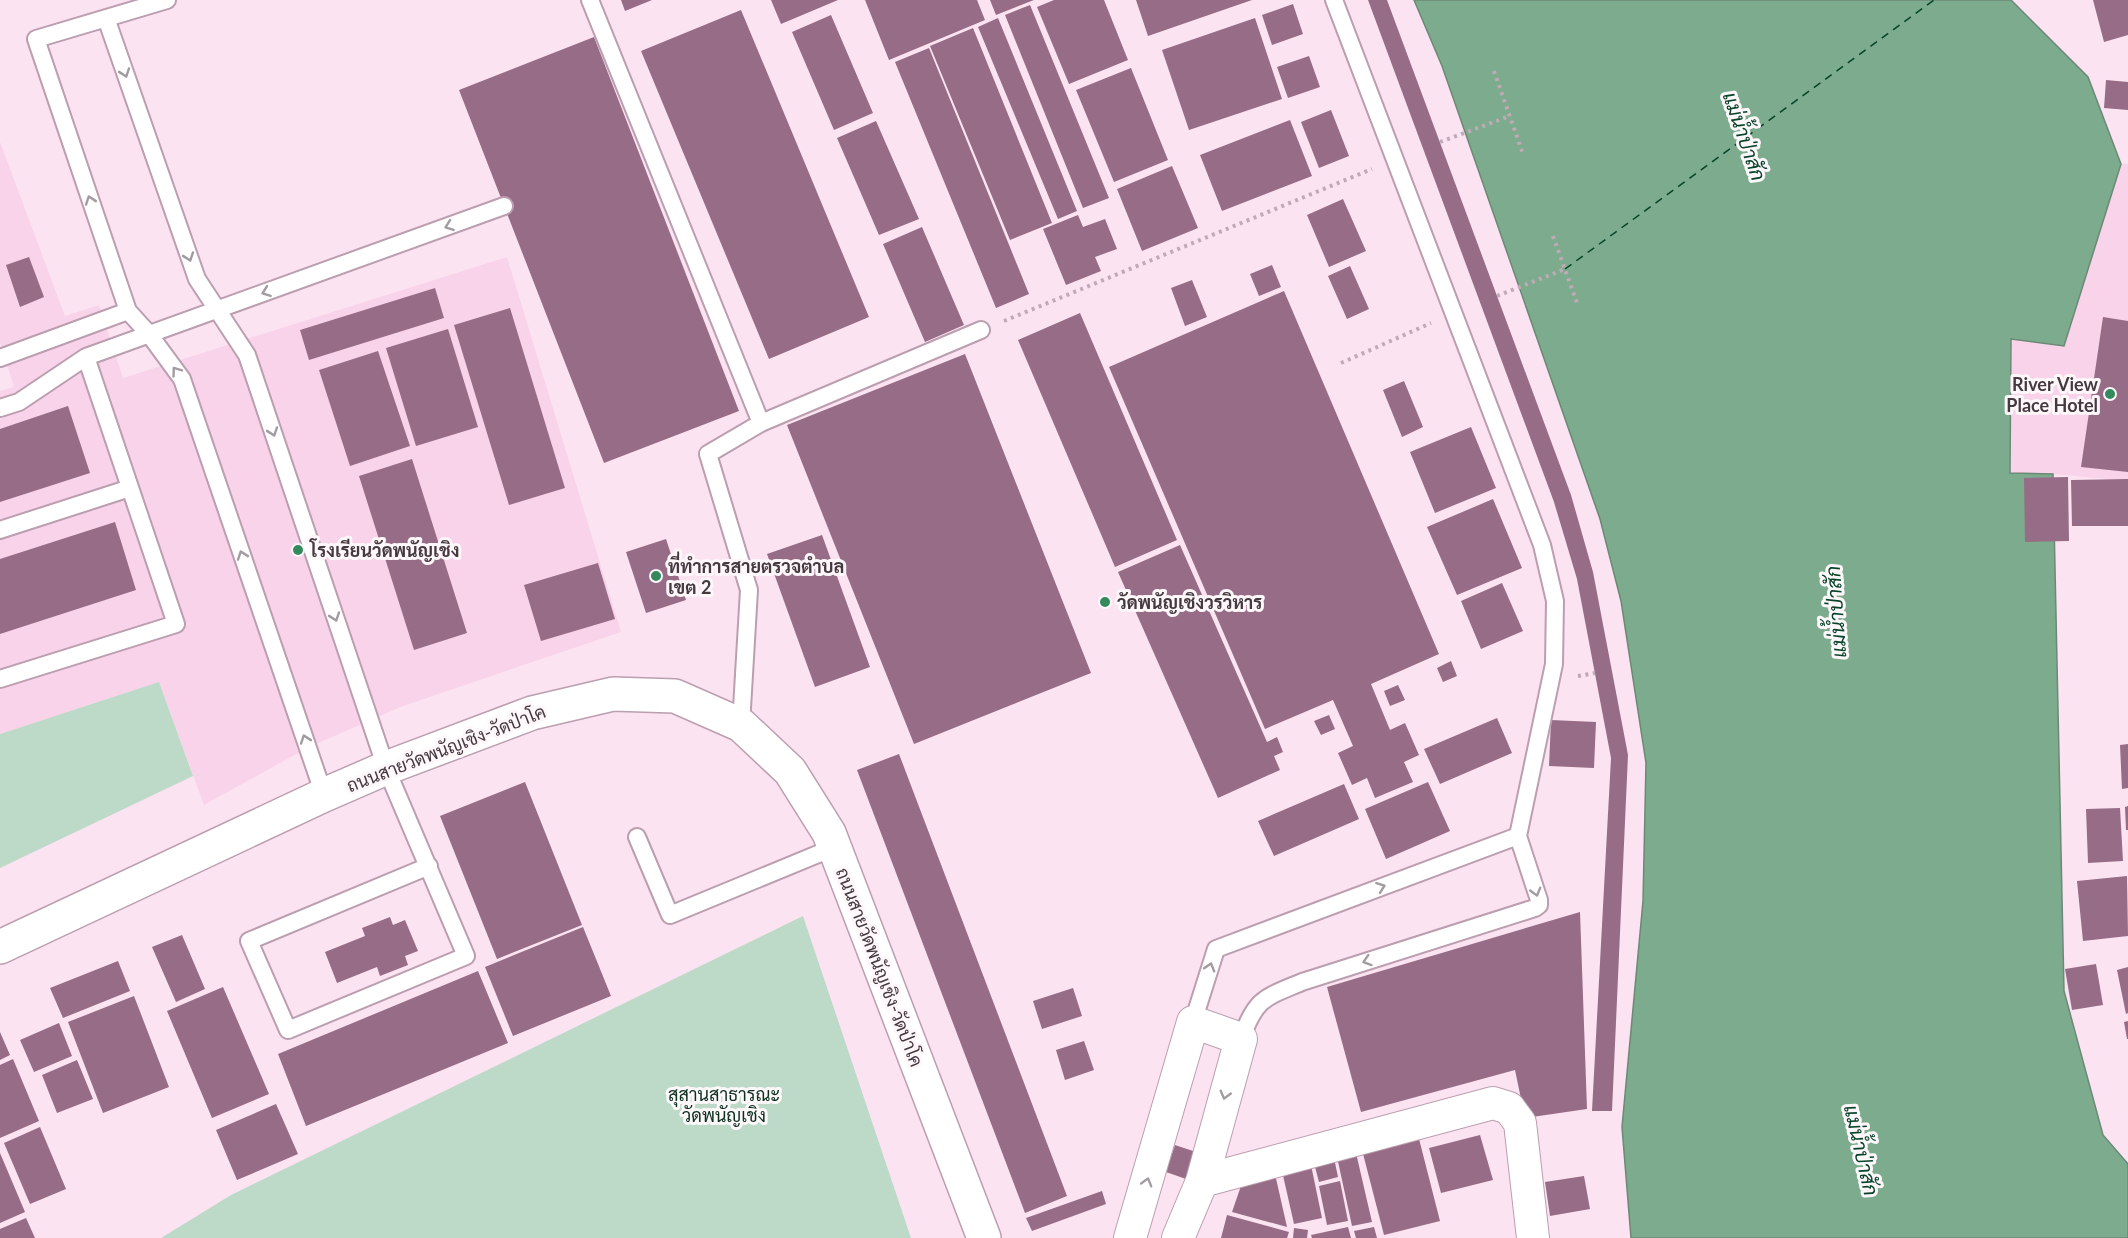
<svg xmlns="http://www.w3.org/2000/svg" width="2128" height="1238" viewBox="0 0 2128 1238" font-family="Lato,Sarabun,sans-serif">
	<style>
		.built { fill: #f8d3e9 }
		.green { fill: #bcdac7 }
		.water { fill: #7dab8e; stroke: #6c8977; stroke-width: 1.5 }
		.lines { fill: none; stroke-linecap: round; stroke-linejoin: round }
		.ferry { stroke: #074328; stroke-width: 1.5; stroke-dasharray: 8 6; stroke-linecap: butt }
		.building { fill: #966c86 }
		.service-casing { stroke: #bb9eaf; stroke-width: 20 }
		.minor-casing { stroke: #bb9eaf; stroke-width: 34 }
		.secondary-casing { stroke: #bb9eaf; stroke-width: 36 }
		.path { stroke: #bfaab6; stroke-width: 4; stroke-dasharray: 3 4.5; stroke-linecap: butt }
		.service { stroke: #fff; stroke-width: 16 }
		.minor { stroke: #fff; stroke-width: 32 }
		.secondary { stroke: #fff; stroke-width: 33 }
		.oneway { stroke: #a29ca0 }
		.poi-dot { fill: #348a5d; stroke: #fdf7fa; stroke-width: 2 }
		.labels { text-anchor: middle; dominant-baseline: central; stroke-width: 6; stroke-linejoin: round; paint-order: stroke }
		.poi-label { font-size: 18px; font-weight: bold; fill: #453940; stroke: #fdf7fa; text-anchor: start }
		.street-label { font-size: 18px; fill: #453940; stroke: #fdf7fa }
		.park-label { font-size: 18px; fill: #0a311e; stroke: #fdf7fa }
		.water-label { font-size: 20px; font-style: italic; fill: #074328; stroke: #fdf7fa }
	</style>
	<rect width="100%" height="100%" fill="#fce3f2"/>
	<path class="built" d="M0 142 65 316 99 305 123 378 507 257 621 632 403 706 309 747 204 805 159 682 0 734V391L14 387 0 342Z
		M2121 164H2128V481L2053 474H2010L2011 338 2064 346Z"/>
	<path class="green" d="M159 682 193 776 0 868V734Z
		M803 916 911 1238H161L231 1195Z"/>
	<path class="water" d="M1414 0H2011L2088 77 2121 164 2064 346 2011 339 2010 473 2053 474 2064 991 2103 1135 2128 1164V1238H1631L1622 1127 1643 901 1646 763 1621 601 1600 519 1442 66Z"/>
	<g class="lines">
		<path class="ferry" d="M1565 269 1934 0"/>
	</g>
	<path class="building" d="M621 0H652L625 11Z
		M771 0H838L781 24Z
		M865 0H977L985 20 889 60Z
		M990 0H1034L996 15Z
		M1054 0H1104L1128 60 1069 84 1037 7Z
		M1136 0H1252L1148 36Z
		M1368 0H1387L1571 495 1593 572 1628 755 1612 1111H1592L1611 758 1577 579 1554 502Z
		M2093 0H2128V35L2104 42Z
		M1293 4 1303 34 1272 45 1262 15Z
		M1030 5 1109 198 1083 208 1005 15Z
		M741 10 869 317 769 359 641 51Z
		M831 15 873 113 834 130 792 32Z
		M998 18 1077 211 1058 219 978 27Z
		M1255 18 1282 99 1189 130 1162 50Z
		M973 28 1052 223 1010 240 930 46Z
		M594 37 739 411 604 463 459 90Z
		M929 48 1029 294 996 308 895 62Z
		M1309 56 1320 87 1288 98 1277 67Z
		M1131 68 1168 160 1114 182 1076 90Z
		M2106 80 2128 82V110L2104 108Z
		M1331 110 1349 156 1319 168 1301 122Z
		M1290 120 1312 176 1222 211 1200 155Z
		M876 121 919 219 879 235 837 138Z
		M1172 166 1198 228 1142 251 1117 189Z
		M1343 199 1366 251 1329 267 1307 215Z
		M1078 215 1083 227 1105 219 1117 249 1095 257 1101 271 1066 285 1043 229Z
		M922 227 964 325 925 342 883 244Z
		M29 257 44 297 20 307 6 265Z
		M1272 265 1281 287 1259 296 1250 274Z
		M1350 266 1369 309 1347 319 1328 276Z
		M1192 280 1207 317 1185 326 1171 288Z
		M435 288 444 318 309 360 300 330Z
		M1284 291 1439 654 1371 684 1390 730 1405 723 1419 755 1404 762 1413 782 1375 798 1367 778 1352 785 1338 753 1353 746 1333 700 1265 729 1109 367Z
		M510 308 565 488 509 505 454 325Z
		M1080 313 1177 540 1115 567 1018 340Z
		M2103 317 2128 321V472L2081 467Z
		M448 329 478 427 416 446 386 348Z
		M378 351 410 446 350 466 319 370Z
		M965 354 1091 673 914 744 787 425Z
		M1404 381 1423 427 1402 437 1383 390Z
		M68 406 90 473 0 502V429Z
		M1471 427 1496 488 1435 513 1410 452Z
		M412 459 467 633 414 650 359 476Z
		M2068 477 2069 541 2025 542 2024 478Z
		M2128 479V526H2072L2071 480Z
		M1493 499 1522 568 1457 595 1427 527Z
		M115 522 136 590 0 634V559Z
		M822 535 870 667 815 687 767 554Z
		M666 539 686 600 646 613 626 552Z
		M1180 545 1267 742 1277 737 1283 752 1274 756 1280 770 1218 798 1118 572Z
		M598 563 615 619 541 641 524 585Z
		M1502 583 1523 631 1481 649 1461 601Z
		M1451 661 1457 676 1443 682 1437 668Z
		M1398 685 1405 700 1390 706 1384 691Z
		M1329 715 1335 729 1321 735 1314 721Z
		M1497 718 1512 753 1440 784 1424 749Z
		M1551 720 1596 722 1594 768 1549 766Z
		M2128 744V788L2122 789 2120 745Z
		M899 754 1067 1196 1025 1213 857 770Z
		M525 782 582 925 497 959 440 816Z
		M1428 782 1450 831 1386 859 1365 809Z
		M1344 784 1359 819 1274 856 1258 821Z
		M2128 806V830H2126L2125 807Z
		M2120 808 2123 861 2088 863 2086 809Z
		M2127 876 2128 936 2083 941 2077 881Z
		M1580 912 1587 1109 1525 1118 1515 1070 1361 1112 1327 987Z
		M390 917 393 925 405 920 418 951 405 956 408 965 380 976 377 967 337 983 325 952 365 936 362 928Z
		M583 927 611 996 513 1036 485 967Z
		M182 935 205 989 176 1002 152 947Z
		M118 961 130 991 63 1018 50 988Z
		M2096 964 2103 1005 2072 1010 2065 969Z
		M2128 967V1013L2126 1014 2117 970Z
		M478 971 508 1043 306 1126 278 1054Z
		M223 987 269 1094 212 1118 167 1011Z
		M1073 988 1082 1016 1042 1029 1033 1001Z
		M134 996 169 1087 103 1113 68 1022Z
		M2128 1021V1039H2127L2124 1022Z
		M59 1023 72 1056 34 1072 20 1040Z
		M0 1032 10 1055 0 1060Z
		M1084 1041 1094 1070 1065 1080 1056 1050Z
		M13 1059 39 1121 0 1138V1065Z
		M77 1060 93 1099 57 1113 42 1075Z
		M276 1104 298 1154 237 1180 216 1130Z
		M40 1127 66 1189 30 1204 4 1143Z
		M1417 1131 1440 1221 1384 1235 1361 1146Z
		M1480 1135 1493 1180 1441 1193 1429 1148Z
		M1175 1145 1196 1152 1186 1179 1166 1172Z
		M0 1153 25 1212 0 1223Z
		M1356 1153 1372 1222 1352 1226 1337 1157Z
		M1334 1158 1338 1177 1319 1182 1314 1163Z
		M1311 1165 1322 1218 1294 1224 1282 1171Z
		M1275 1174 1287 1227 1232 1212 1243 1180Z
		M1584 1176 1590 1209 1550 1216 1545 1182Z
		M1340 1181 1348 1221 1327 1225 1319 1186Z
		M1102 1191 1106 1204 1032 1231 1026 1218Z
		M1227 1215 1289 1232 1287 1238H1221Z
		M26 1218 35 1238H0V1229Z
		M1348 1227 1351 1238H1312L1311 1235Z
		M1374 1227 1377 1238H1356L1354 1231Z
		M1294 1228 1308 1230 1307 1238H1293Z"/>
	<g class="lines">
		<g class="service-casing">
			<path id="service" d="M167 0 36 39 128 311 149 334 182 379 324 795
				M590 0 761 423 708 454 749 590 741 725
				M106 18 197 279 247 355 386 768 466 956 288 1030 249 941 429 866
				M0 358 128 311
				M0 408 19 402 86 357 504 206
				M761 423 981 330
				M0 530 130 488
				M0 679 176 624 86 357
				M637 837 670 915 835 847
				M1193 1022 1216 949 1518 836
				M1241 1039C1256 998 1264 998 1302 982L1535 908 1539 905V900L1518 836 1554 664 1555 601 1542 545 1334 0"/>
		</g>
		<g class="minor-casing">
			<path id="minor" d="M1202 1181 1493 1103 1509 1108 1520 1123 1533 1238
				M1130 1238 1193 1022 1241 1039 1202 1181 1178 1238"/>
		</g>
		<g class="secondary-casing">
			<path id="secondary" d="M0 947 324 795 386 768 532 713 613 694 675 696 741 725 790 771 829 833 984 1238"/>
		</g>
		<path class="path" d="M1494 71 1523 154
			M1440 142 1510 116
			M1553 236 1577 303
			M1497 296 1565 269
			M1004 321 1372 169
			M1341 363 1431 323
			M1578 676 1595 673"/>
		<use href="#service" class="service"/>
		<use href="#minor" class="minor"/>
		<use href="#secondary" class="secondary"/>
	</g>
	<defs><path id="oneway-chevron" d="M-2-3.5L2.5 0L-2 3.5" fill="none" stroke-width="1.6" stroke-linecap="round" stroke-linejoin="round" transform="scale(1.5)"/></defs>
	<g class="oneway">
		<use href="#oneway-chevron" transform="translate(125 73) rotate(71)"/>
		<use href="#oneway-chevron" transform="translate(90 200) rotate(-109)"/>
		<use href="#oneway-chevron" transform="translate(449 226) rotate(160)"/>
		<use href="#oneway-chevron" transform="translate(189 257) rotate(71)"/>
		<use href="#oneway-chevron" transform="translate(266 292) rotate(160)"/>
		<use href="#oneway-chevron" transform="translate(176 371) rotate(-126)"/>
		<use href="#oneway-chevron" transform="translate(273 432) rotate(71)"/>
		<use href="#oneway-chevron" transform="translate(242 555) rotate(-109)"/>
		<use href="#oneway-chevron" transform="translate(335 617) rotate(71)"/>
		<use href="#oneway-chevron" transform="translate(305 739) rotate(-109)"/>
		<use href="#oneway-chevron" transform="translate(1381 887) rotate(-20)"/>
		<use href="#oneway-chevron" transform="translate(1536 892) rotate(74)"/>
		<use href="#oneway-chevron" transform="translate(1367 961) rotate(162)"/>
		<use href="#oneway-chevron" transform="translate(1210 967) rotate(-73)"/>
		<use href="#oneway-chevron" transform="translate(1225 1095) rotate(105)"/>
		<use href="#oneway-chevron" transform="translate(1147 1182) rotate(-74)"/>
	</g>
	<g class="poi-dot">
		<circle cx="2110" cy="394" r="6"/>
		<circle cx="298" cy="550" r="6"/>
		<circle cx="656" cy="576" r="6"/>
		<circle cx="1105" cy="602" r="6"/>
	</g>
	<g class="labels">
		<g class="poi-label">
			<text x="2098" y="384" text-anchor="end">River View<tspan x="2098" dy="21">Place Hotel</tspan></text>
			<text x="310" y="550">โรงเรียนวัดพนัญเชิง</text>
			<text x="668" y="566">ที่ทำการสายตรวจตำบล<tspan x="668" dy="21">เขต 2</tspan></text>
			<text x="1117" y="602">วัดพนัญเชิงวรวิหาร</text>
		</g>
		<g class="street-label">
			<text transform="translate(446 748) rotate(-21)">ถนนสายวัดพนัญเชิง-วัดป่าโค</text>
			<text transform="translate(880 967) rotate(69)">ถนนสายวัดพนัญเชิง-วัดป่าโค</text>
		</g>
		<g class="park-label">
			<text x="724" y="1094">สุสานสาธารณะ<tspan x="724" dy="21">วัดพนัญเชิง</tspan></text>
		</g>
		<g class="water-label">
			<text transform="translate(1745 136) rotate(71)">แม่น้ำป่าสัก</text>
			<text transform="translate(1835 612) rotate(-94)">แม่น้ำป่าสัก</text>
			<text transform="translate(1862 1150) rotate(77)">แม่น้ำป่าสัก</text>
		</g>
	</g>
</svg>
